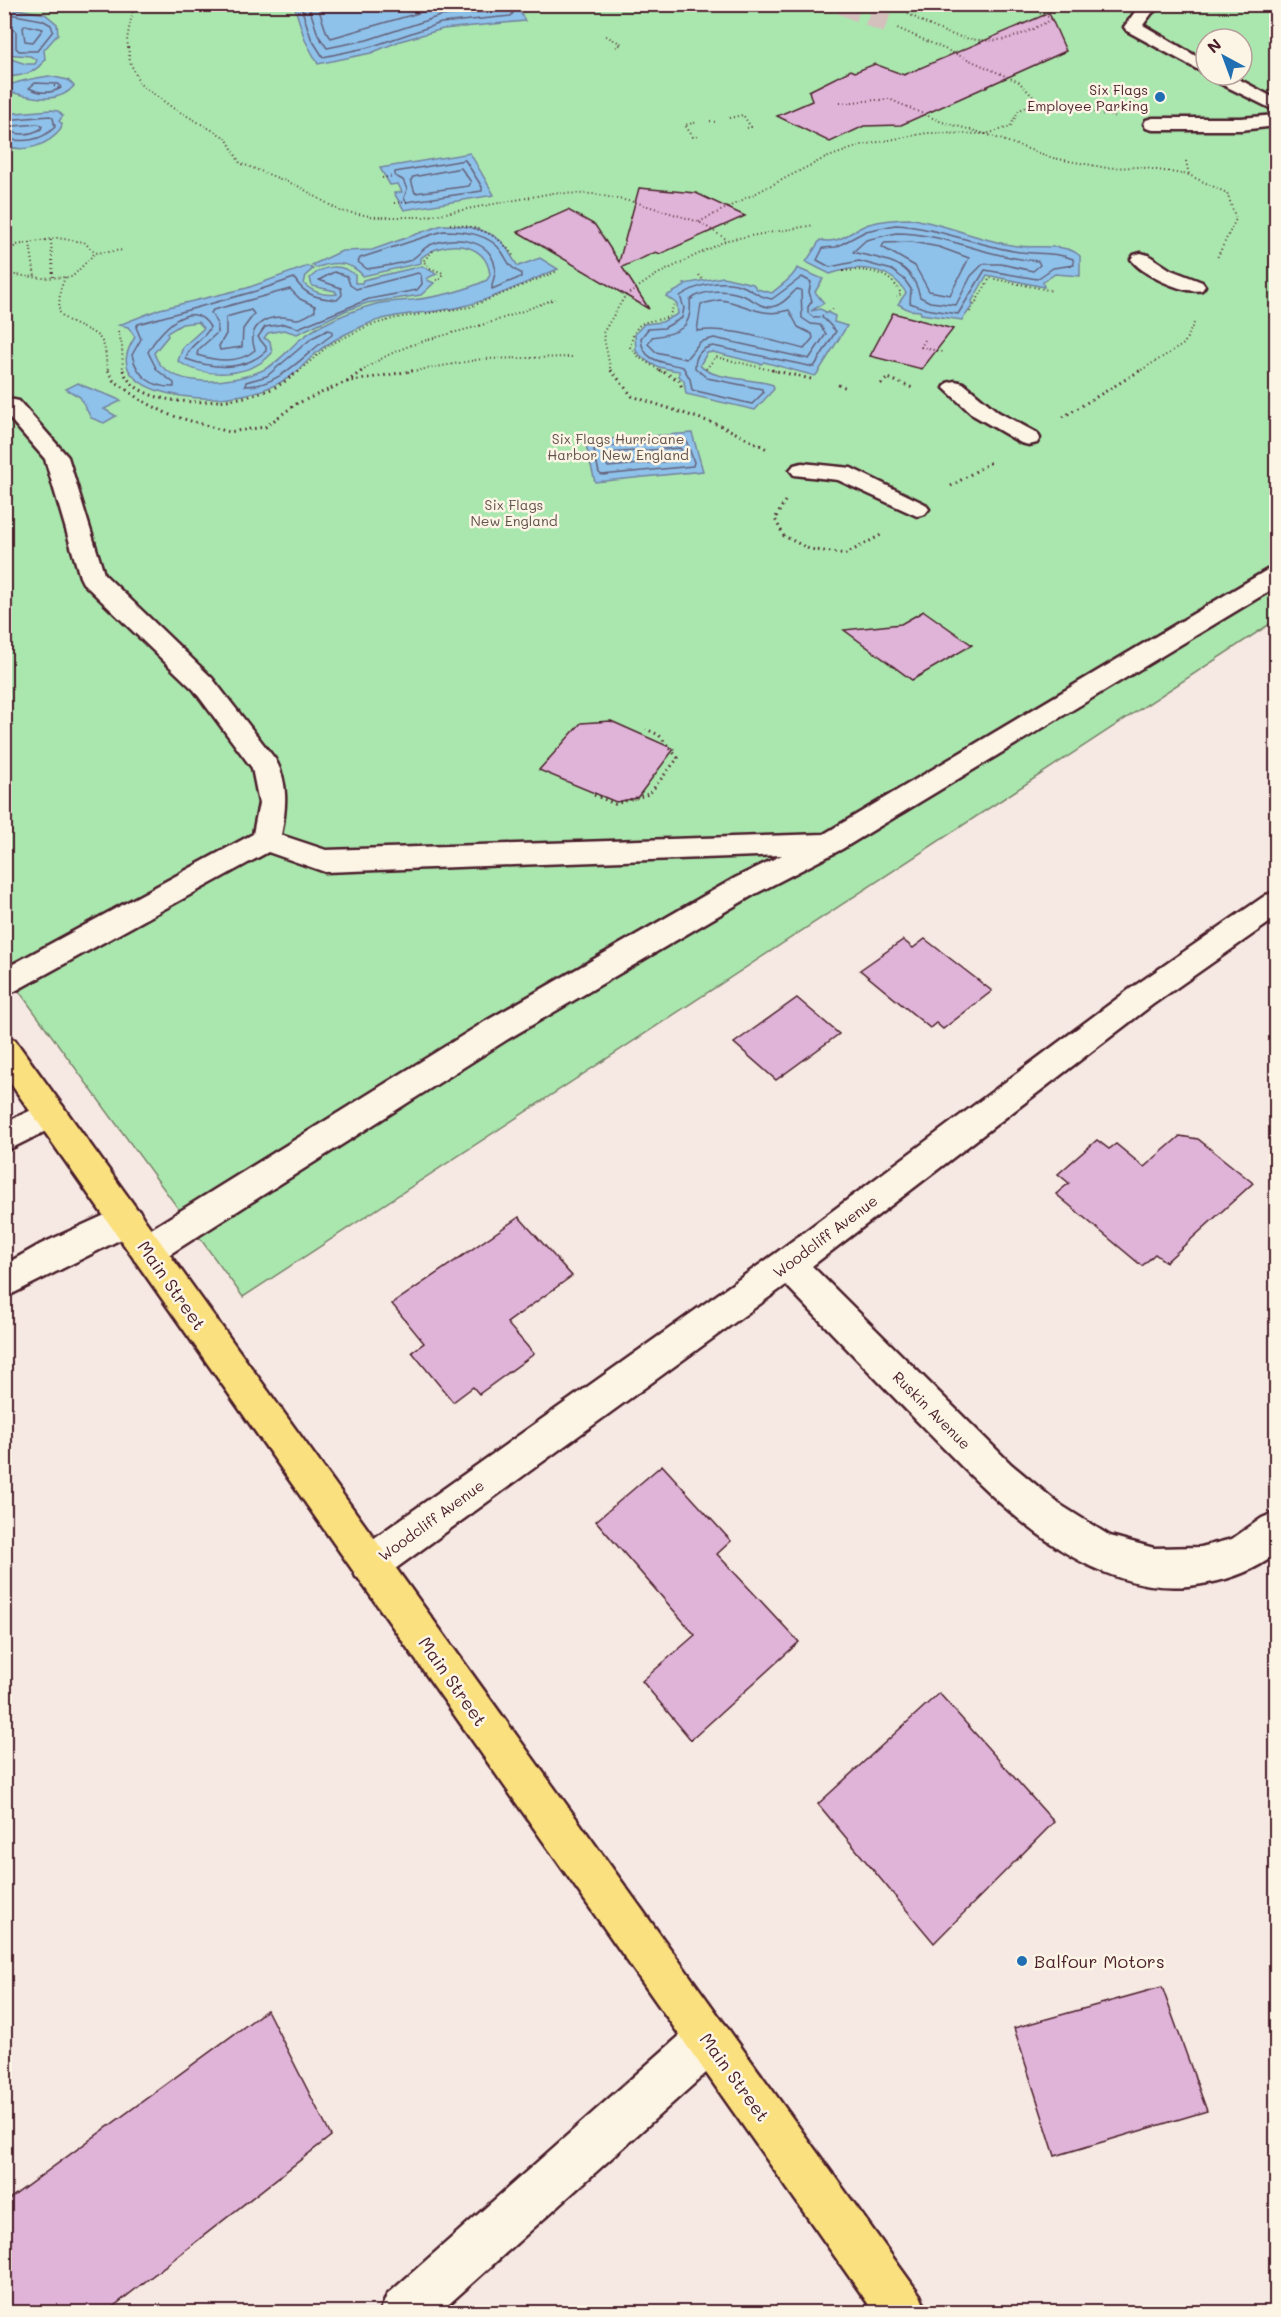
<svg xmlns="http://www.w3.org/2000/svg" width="1281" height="2317" viewBox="0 0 1281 2317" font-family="Mali,sans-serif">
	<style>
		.green { fill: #aae7ae; stroke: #7a836c; stroke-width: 1.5; fill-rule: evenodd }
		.water { fill: #8ec2eb; stroke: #73819e; stroke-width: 1.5 }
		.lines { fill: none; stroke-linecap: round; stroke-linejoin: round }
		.shore { stroke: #656078; stroke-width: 1.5 }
		.building { fill: #e0b4d8; stroke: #4a1f2b; stroke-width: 1.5 }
		.minor-tunnel { stroke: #d4c0bd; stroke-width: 20; stroke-dasharray: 20 10; stroke-linecap: butt }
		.minor-casing { stroke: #4a1f2b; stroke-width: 5 }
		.major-casing { stroke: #4a1f2b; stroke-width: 5 }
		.path-far1 { stroke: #4a1f2b; stroke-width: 2; stroke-dasharray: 1 3; stroke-linecap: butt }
		.path { stroke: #4a1f2b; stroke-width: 3; stroke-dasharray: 1.5 4; stroke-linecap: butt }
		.minor { fill: #fcf5e5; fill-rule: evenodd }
		.major { fill: #fbe080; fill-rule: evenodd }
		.poi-dot { fill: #1f6fb2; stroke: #fcf5e5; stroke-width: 2 }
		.labels { text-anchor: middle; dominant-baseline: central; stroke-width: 5; stroke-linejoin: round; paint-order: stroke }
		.far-poi-label { font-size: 14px; fill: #4a1f2b; stroke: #fcf5e5; text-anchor: end }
		.far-park-label { font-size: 14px; fill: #62514c; stroke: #fcf5e5 }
		.street-label { font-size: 15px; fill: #4a1f2b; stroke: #fcf5e5 }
		.near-street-label { font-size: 18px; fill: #4a1f2b; stroke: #fcf5e5 }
		.near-poi-label { font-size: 18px; fill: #4a1f2b; stroke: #fcf5e5; text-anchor: start }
	</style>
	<rect width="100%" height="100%" fill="#f6e8e2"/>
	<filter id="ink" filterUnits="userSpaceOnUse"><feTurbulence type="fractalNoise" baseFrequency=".0167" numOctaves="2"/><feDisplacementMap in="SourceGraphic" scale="12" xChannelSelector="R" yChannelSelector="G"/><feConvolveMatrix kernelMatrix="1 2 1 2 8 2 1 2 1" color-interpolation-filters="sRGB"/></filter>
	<g filter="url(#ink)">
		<path class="green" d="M4 5H1276V620L243 1297 5 972ZM1206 39H1242V75H1206Z"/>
		<path class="water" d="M294 5H516L525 21 443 29 400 41 371 53 318 64 305 40Z
			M5 7 45 14 57 24 58 34 44 50 45 59C36 74 21 76 5 77V57L26 64H35L37 60 30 56 5 54 11 42V35L5 31Z
			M49 76 68 80 74 86C57 106 31 96 9 92L7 86C21 80 35 78 49 76Z
			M51 110 58 111 63 116 59 121 62 124 61 129C49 145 22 155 5 144V114Z
			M470 153 494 195 404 210 394 193 402 192 398 184 390 185 380 168Z
			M913 219C949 225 981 241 1017 246 1035 249 1066 242 1080 256V276L1055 274 1043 282 1044 287 987 275 972 301 973 305 962 320 921 314 920 311 909 310 898 304 906 293C891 266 856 264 830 274L806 262 820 240C842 245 850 230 869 224 884 220 898 219 913 219Z
			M442 225C461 225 487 228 502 242 508 248 512 259 518 266L540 258 558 269C526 282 494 299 460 307 430 314 399 312 370 323 351 331 331 340 315 354 309 359 304 365 299 370 268 396 220 402 181 396 165 393 148 390 135 378 121 365 126 351 135 337L128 327 119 325 160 309 247 288 308 266 313 269 306 275 304 284C314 293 324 296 337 294L335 291 312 286 310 278C323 265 341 263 355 275V283H362L363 280 422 266 437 274 427 278V280L434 283 421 295 367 303 345 311 297 334 284 330 268 333 264 338 270 341 272 353C250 378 203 379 178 361L183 347 204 328 198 322 182 324 167 333 168 336 154 353C166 391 234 384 263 370 277 364 287 351 298 341 319 324 350 311 376 304 387 301 401 301 412 300 438 297 464 291 487 280L490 275C487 240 443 239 421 258V263L363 276C351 261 333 261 316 268L312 265 342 251 372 250Z
			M797 268 823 279 815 292 824 303 811 311 820 309 835 316 834 322 847 326 817 374 815 376 764 362 761 364 713 352 707 353 700 365C710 380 755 378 773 385L774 389 755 410 686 394 684 381 679 376V371C659 368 651 367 636 351L635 334 644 324 662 322 678 314 677 304 666 296 685 286 684 284 723 277 753 284 757 289 772 293C778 287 794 278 797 268Z
			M78 383C92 391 107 393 121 401L104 409 116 416 104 423 91 418 80 397 66 389Z
			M692 433 703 471 595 482 585 441Z"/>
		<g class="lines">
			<path class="shore" d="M300 4 311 38 323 57 370 47 441 23 511 16 513 13 511 4
				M308 4 318 35 327 48 367 40 440 16 501 10 503 4
				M317 4 326 31 331 38 429 10 463 4
				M4 13 42 20 51 25 53 31 37 51H19L16 48V32L11 27 4 26
				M25 25 43 29 33 42 25 41 23 28Z
				M35 83 59 84 61 88C50 94 40 94 29 88Z
				M4 120 50 116 53 118 55 127C40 142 24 142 4 139
				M39 124 42 126 41 129C30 135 19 136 8 130L13 126Z
				M465 160 482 187V191L406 202 404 198 407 189 403 180 395 176V172Z
				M461 168 471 182 469 186 415 193 411 180 413 177Z
				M895 225C936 227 973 244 1013 251 1033 255 1054 251 1073 259L1074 265 1053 268 1037 279 985 270 958 314 926 309 910 303 911 289 904 279 892 270 859 261 830 267 817 260 823 248 836 247 866 231Z
				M443 231C463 231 489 233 502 252 508 261 510 269 521 273V277L492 289C491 282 497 275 495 267 491 238 451 235 430 245 421 249 417 258 408 261 395 265 381 267 367 269L358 262 360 258Z
				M896 233C945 233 988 258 1038 261L1040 265 1033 271 1001 264H983L971 276 956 305 930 302 920 297C911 258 884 261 853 252L866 240Z
				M912 242 939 247 969 258 950 295 929 291 915 266 882 247 884 243Z
				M334 272 347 276 350 285 356 289 418 273 421 275 422 284 417 290 369 299 298 328 284 324 265 327 258 337 266 347V351C243 372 214 369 186 359 188 344 205 340 210 327 191 295 158 333 148 352L157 370 174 383V387C152 388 137 376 132 355L141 339 136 327 138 324 256 291 294 278C305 296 317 298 337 300L342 295 341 288 319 280Z
				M802 277 811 282 809 292 812 301 808 307V313L813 317C826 315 827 324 836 331L814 367 713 346C701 348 695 356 695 368L707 378 762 389 763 393 752 404 692 390 690 379 683 367C665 362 642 363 641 338L648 329 664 328 682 318 684 308 680 296C698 284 725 278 745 287 755 292 761 298 772 299Z
				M290 289 300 299 315 306V311C310 314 303 319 297 319 292 319 287 317 282 317 261 317 247 329 255 350 239 364 216 361 197 355L198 350 217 333V324L211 313 213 310Z
				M797 289 801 290 802 318 811 324 820 325 826 334 809 359 714 338 700 342 686 359 656 352 648 344 652 337C677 334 693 329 690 300 703 289 729 289 744 296 755 300 763 310 775 306 784 304 790 295 797 289Z
				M720 300C747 303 760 319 789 310L798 327 812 334 813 338 804 349C770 341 731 326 697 331L701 304Z
				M251 310 254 314 243 329 242 347 220 350 219 346 226 334V317Z
				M328 330 332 331V335C305 353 280 387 245 386L246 382 267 376 312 338Z
				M686 440 694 462 693 466 602 475 599 473 594 450 596 447Z
				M680 448 685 456 682 460 608 467 603 457 606 453Z"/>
		</g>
		<path class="building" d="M1049 13 1066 51 901 125 864 126 830 142 777 116 812 101 809 91 851 70 855 72 875 64 904 75Z
			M639 188 696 193 745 216 660 254 656 252 622 267 649 309 518 232 568 210 595 225 619 262Z
			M893 313 953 329 922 369 870 356Z
			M924 611 972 645 912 680 844 630 901 624Z
			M611 721 674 749 637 798 616 802 539 770 581 723Z
			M925 939 992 991 943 1029 936 1023 930 1028 860 970 903 940 913 948Z
			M797 998 839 1034 776 1080 734 1043Z
			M1180 1136 1198 1139 1253 1183 1166 1262 1155 1254 1142 1266 1056 1194 1069 1183 1058 1174 1097 1140 1109 1149 1116 1144 1144 1167Z
			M519 1217 572 1276 507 1323 534 1354 479 1394 473 1387 453 1402 412 1352 424 1343 392 1304Z
			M662 1465 731 1541 717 1554 799 1642 691 1740 642 1681 695 1635 596 1521Z
			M939 1693 1054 1822 934 1943 818 1804Z
			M1162 1987 1207 2111 1055 2156 1014 2028Z
			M267 2010 331 2136 105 2313H4V2203Z"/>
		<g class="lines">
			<path class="minor-tunnel" d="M841 4 895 27"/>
			<g class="minor-casing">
				<path id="minor" d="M1163 4 1152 13 1143 25 1206 62V74L1127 31 1124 27 1140 5Z
					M1208 75H1231L1276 99V111L1211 79Z
					M1276 115V126L1241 130H1153L1146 128 1144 124 1146 120 1153 118H1241Z
					M1141 253 1148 255 1171 270 1202 282 1205 286 1202 290C1185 295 1141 274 1131 259L1134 255Z
					M955 381 963 383 998 412 1037 433 1040 438 1037 443 1029 445 1021 443 973 415 944 388 947 383Z
					M4 398 19 401 68 457 104 574 212 678 275 759C289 783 286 809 281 835L326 850 824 834 1267 570 1276 568V587L842 849 755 894 508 1039 159 1261 147 1265 135 1261 130 1250 135 1239 486 1021 735 878 782 855 325 872 268 852 15 991 4 995V969L253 834 259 803 252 768 194 690 83 583 80 577 45 459 4 412Z
					M802 463 851 468 925 504 929 509 925 514 917 516 838 480 794 475 790 470 794 465Z
					M1276 892V918L1152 1005 812 1266 1011 1464 1059 1504 1110 1536 1154 1548 1201 1547 1232 1539 1262 1518 1276 1512 1275 1555C1256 1569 1232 1579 1208 1583 1090 1608 993 1498 919 1423 874 1377 830 1331 786 1285L384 1577 370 1583 356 1577 351 1564 356 1551 776 1253 1130 989 1266 895Z
					M51 1101 62 1105 67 1114 62 1123 4 1152V1123Z
					M127 1205 139 1210 144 1220 139 1230 4 1298V1265L41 1244Z
					M709 2017 725 2024 732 2040 725 2056 440 2312H380L387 2295 693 2024Z"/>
			</g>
			<g class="major-casing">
				<path id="major" d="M4 1037 15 1040 920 2295 927 2312H874L4 1074Z"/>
			</g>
			<path class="path-far1" d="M134 4 127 39 130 62 140 84 173 108 226 138 240 163 298 186 340 211 376 217H424L553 193 594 194 638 203 699 222 726 239
				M656 4 660 10
				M895 4C925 27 967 46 1005 39 1022 36 1038 26 1053 19L1039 13
				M4 35 9 34
				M606 36 622 44 616 47
				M54 86 59 88
				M840 103 889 99 942 122 986 134 1053 158 1107 168 1139 167 1189 175 1227 193 1236 219 1217 258
				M1039 103 1117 117
				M729 118 743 115 751 127 747 128
				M710 121 716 122
				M697 136 693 137 685 125 698 122
				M1186 161 1189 175
				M382 178 394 176
				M394 203 407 202
				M699 222 823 159 862 145 927 133 986 134 1010 127 1019 110 1039 103 1019 82 895 27
				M450 224C478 227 498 233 514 257
				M51 240 53 278
				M30 243 35 277
				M433 251 423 261 430 268 443 273 440 279 436 280
				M4 254 17 245 57 238 84 242 95 253
				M4 271 7 274 42 278 72 277 95 253 124 250
				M843 271C866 269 890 270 901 294L897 297
				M699 275 703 280
				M65 277 60 291 59 311C69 328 93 327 101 340 108 350 104 361 109 372
				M970 312 990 278 1053 291
				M822 316 834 308
				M118 331 122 345 123 372
				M925 340 921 347 942 352
				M706 369 716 357 779 372
				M298 372 329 345 368 326 396 318 470 307 558 271
				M361 372C401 342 439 338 485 324 509 317 532 307 555 299
				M408 372 482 359 572 357
				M611 372 603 333 625 296 656 275 727 240 814 225
				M662 372 640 358 630 347C637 317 643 324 669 317L674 305
				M1138 372 1184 344 1195 321"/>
			<path class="path" d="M108 370 113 380 139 399 170 415 229 432 265 427 296 404 346 382 417 370
				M123 370C138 412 227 404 260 393 275 389 288 380 300 370
				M611 370 632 396 722 426 767 449
				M659 370 679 380 682 388
				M772 370 811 379
				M347 382 363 370
				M881 384 888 378 915 389
				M838 385 848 388
				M1063 417 1141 370
				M951 486 991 462
				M785 501 775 519 784 536 809 549 846 554 881 535
				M594 795 615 804 649 794 678 758 659 735 646 729"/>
			<use href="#minor" class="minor"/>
			<use href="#major" class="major"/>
		</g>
	</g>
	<g class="poi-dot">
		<circle cx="1160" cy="97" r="6"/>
		<circle cx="1022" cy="1961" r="6"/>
	</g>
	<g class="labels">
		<g class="far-poi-label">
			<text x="1148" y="89">Six Flags<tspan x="1148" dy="16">Employee Parking</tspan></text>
		</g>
		<g class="far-park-label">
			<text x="618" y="438">Six Flags Hurricane<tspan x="618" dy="16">Harbor New England</tspan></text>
			<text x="514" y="504">Six Flags<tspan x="514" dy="16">New England</tspan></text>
		</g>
		<g class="street-label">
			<text transform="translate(825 1236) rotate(-37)">Woodcliff Avenue</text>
			<text transform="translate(932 1410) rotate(45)">Ruskin Avenue</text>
			<text transform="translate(431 1520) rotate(-36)">Woodcliff Avenue</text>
		</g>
		<g class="near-street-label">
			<text transform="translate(172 1285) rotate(55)">Main Street</text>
			<text transform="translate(453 1681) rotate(55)">Main Street</text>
			<text transform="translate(735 2077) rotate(54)">Main Street</text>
		</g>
		<g class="near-poi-label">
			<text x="1034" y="1961">Balfour Motors</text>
		</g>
	</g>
	<rect width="1281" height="2317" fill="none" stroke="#fcf5e5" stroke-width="24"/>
	<rect x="12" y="12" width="1257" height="2293" fill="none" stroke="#4a1f2b" stroke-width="2" filter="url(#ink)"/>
	<g transform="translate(1224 57) rotate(319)"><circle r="28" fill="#fcf5e5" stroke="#b59f9b" stroke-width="1.5"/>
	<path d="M0-4.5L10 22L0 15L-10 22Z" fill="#1f6fb2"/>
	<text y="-9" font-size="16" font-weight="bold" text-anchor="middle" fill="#4a1f2b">N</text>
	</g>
</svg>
